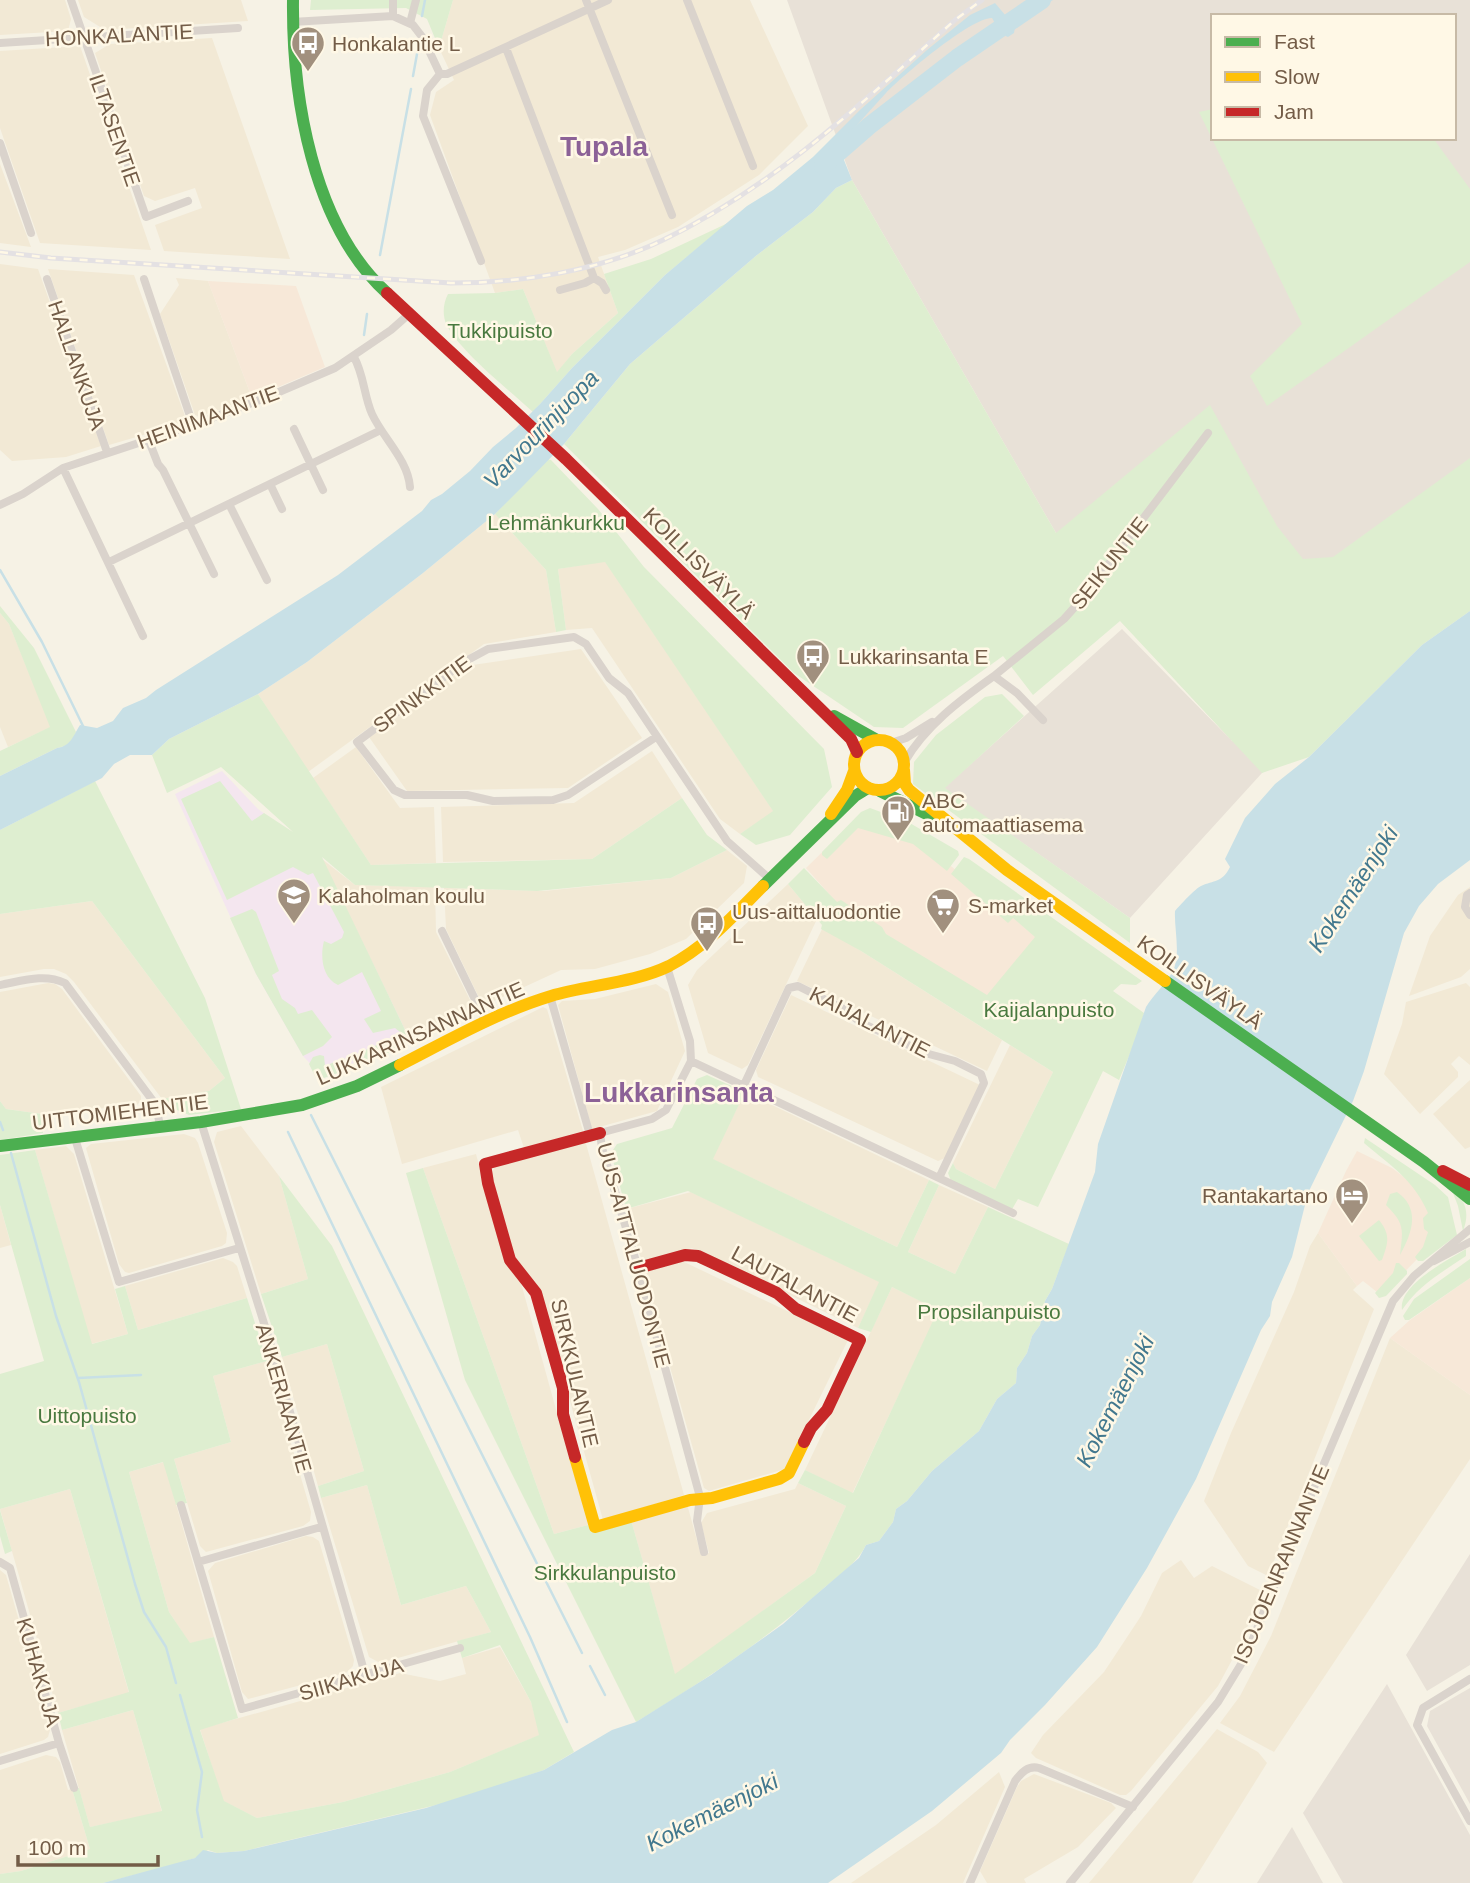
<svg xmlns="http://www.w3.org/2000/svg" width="1470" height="1883" viewBox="0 0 1470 1883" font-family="Arial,sans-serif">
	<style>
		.residential { fill: #f2e9d5 }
		.commercial { fill: #f7e8d8 }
		.industrial { fill: #e8e1d7; fill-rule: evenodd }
		.education { fill: #f4e6ef }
		.green { fill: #deeed0 }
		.water { fill: #c8e0e6 }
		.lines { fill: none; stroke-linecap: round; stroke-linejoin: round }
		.stream { stroke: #c8e0e6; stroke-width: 2.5 }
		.river { stroke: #c8e0e6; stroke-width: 18 }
		.street { stroke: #dad3cc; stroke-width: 8 }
		.fast { stroke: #4caf50; stroke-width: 12 }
		.slow { stroke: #ffc107; stroke-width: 12 }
		.jam { stroke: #c62828; stroke-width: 12 }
		.rail-casing { stroke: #e4e1e3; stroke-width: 5 }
		.rail { stroke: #fff8e6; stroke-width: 2.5; stroke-dasharray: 8; stroke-linecap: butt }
		.labels { text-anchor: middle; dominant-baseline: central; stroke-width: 5; stroke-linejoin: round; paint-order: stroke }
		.street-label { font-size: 21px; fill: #735c47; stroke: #fff8e6 }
		.poi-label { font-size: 21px; fill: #735c47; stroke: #fff8e6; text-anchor: start }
		.park-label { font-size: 21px; fill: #49793f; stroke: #fff8e6 }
		.water-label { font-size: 23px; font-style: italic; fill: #42788e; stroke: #fff8e6 }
		.district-label { font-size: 28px; font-weight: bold; fill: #8c6297; stroke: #fff8e6 }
	</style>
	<rect width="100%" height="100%" fill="#f6f2e5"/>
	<path class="residential" d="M0 0H65L71 19 68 31 0 35Z
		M78 0H241L248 21 105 30 84 17Z
		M453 0H750L808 126 759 175 678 227 625 250 598 257 618 313 572 354 557 373 523 289 495 293 430 115 436 92 454 80 439 48Z
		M212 38 290 259 164 251 155 225 202 208 195 188 155 201 144 196 95 53 110 44Z
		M80 46 151 250 40 243 0 128V51Z
		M0 164 31 247 0 243Z
		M0 264 38 269 101 446 66 457 12 461 0 450Z
		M48 269 134 275 186 419 184 423 109 445Z
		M176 278 208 281 252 398 200 417 195 415 160 314 179 285Z
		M495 514 546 570 556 632 484 644 308 772 258 694 307 662 423 573Z
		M605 561 774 812 740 834 720 819 592 628 566 630 558 569Z
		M0 613 9 624 51 727 8 747 0 727Z
		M581 649 642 738 568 788 407 791 369 737 466 666Z
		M356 747 400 808 434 807 436 863 371 865 313 778Z
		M652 751 682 798 592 859 443 862 441 807 574 803Z
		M727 850 747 866 744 883 686 939 650 954 595 969 561 970 483 1006 446 929 444 888 544 891 671 878Z
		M322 859 355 885 435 887 436 932 474 1008 410 1040Z
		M788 884 817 919 748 1065 742 1069 708 1053 688 985 697 970Z
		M1470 887V969L1461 977 1409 996 1430 936 1458 895Z
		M92 901 225 1078 209 1091 162 1099 74 982 66 974 54 969H44L0 977V914Z
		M823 927 1002 1040 987 1071 797 981Z
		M48 983 55 984 62 989 141 1096V1101L137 1105 42 1114 6 1109 0 1101V992Z
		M1466 983 1470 987V1065L1459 1056 1451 1064 1458 1072V1077L1420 1114 1384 1074 1402 1024 1406 1002Z
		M656 984 668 992 685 1051 657 1111 592 1129 558 1005 562 1001 595 999Z
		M791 995 980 1085 945 1158 938 1161 758 1077 756 1070Z
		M543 1007 547 1009 583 1131 524 1148 518 1130 402 1164 381 1087Z
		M1010 1045 1053 1072 995 1189 956 1169 953 1163Z
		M1470 1080V1147L1465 1149 1433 1114Z
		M745 1092 929 1180 897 1247 712 1159Z
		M241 1126 279 1176 308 1279 261 1294 214 1142 217 1132Z
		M184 1134 195 1138 198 1143 227 1233 226 1243 222 1246 129 1273 125 1272 119 1264 86 1148 91 1144Z
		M585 1140 684 1495 603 1520 539 1289 515 1260 491 1176 495 1165Z
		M66 1146 74 1154 128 1334 91 1344 35 1150Z
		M476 1154 505 1262 521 1283 588 1525 554 1534 423 1168Z
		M939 1185 988 1207 955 1274 908 1252Z
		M691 1192 880 1282 858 1328 692 1248 645 1261 640 1256 626 1209Z
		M0 1205 11 1245 0 1248Z
		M1318 1233 1357 1286 1353 1290 1374 1309 1268 1576 1248 1566 1204 1501 1231 1433 1294 1292 1310 1246Z
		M223 1258 233 1262 237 1266 247 1298 138 1330 125 1286Z
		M680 1260 848 1340 785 1469 709 1491 704 1488 644 1274 648 1269Z
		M892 1287 939 1310 852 1494 805 1470Z
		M1390 1338 1470 1395V1459L1274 1752 1220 1723 1240 1696 1271 1636Z
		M327 1344 364 1471 318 1486 282 1357Z
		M267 1361 311 1512 310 1521 303 1526 206 1552 200 1546 174 1459 231 1442 213 1376Z
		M164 1462 214 1637 190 1644 169 1612 129 1472Z
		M798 1483 846 1506 815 1573 675 1675 631 1520 687 1504 701 1555 709 1553 701 1523 707 1513 795 1489Z
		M367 1485 401 1605 466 1586 491 1632 380 1663 369 1657 321 1498Z
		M70 1489 129 1693 58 1713 0 1509Z
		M306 1536 313 1537 319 1541 354 1660 353 1666 346 1673 248 1699 242 1692 208 1571 215 1563Z
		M1181 1560 1194 1578 1212 1566 1262 1591 1239 1647 1218 1686 1131 1791 1126 1795H1120L1036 1758 1031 1753 1043 1735 1104 1672 1141 1616 1162 1573Z
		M0 1570 6 1575 50 1730 48 1737 44 1740 0 1754Z
		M500 1647 531 1702 540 1735 450 1772 343 1802 257 1818 223 1801 200 1729 400 1673 440 1681 466 1674 462 1658Z
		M133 1710 162 1812 90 1827 62 1730Z
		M1217 1729 1258 1752 1267 1763 1192 1883H1089Z
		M46 1755 56 1757 60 1762 68 1790 72 1789 90 1849 21 1871 0 1874V1770Z
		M999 1772 1005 1787 963 1883H851L936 1825Z
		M1034 1774 1111 1803 1116 1808 1078 1847 1024 1879 1026 1883H987L980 1871 1017 1787 1021 1781Z"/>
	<path class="commercial" d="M208 281 296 286 325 367 252 398Z
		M857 818 909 831 1036 937 987 998 838 904 806 868Z
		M1357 1151 1392 1168 1433 1199 1425 1251 1385 1292H1377L1363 1281 1357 1286 1318 1233 1346 1171Z
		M1470 1278V1395L1390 1338 1410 1320Z"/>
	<path class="industrial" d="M787 0H1470V605L1262 773 1130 918 944 788 1122 629 1232 741 1120 620 1056 533 852 180ZM1213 16H1454V138H1213Z
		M1470 1554V1665L1427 1691 1406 1655Z
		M1387 1684 1470 1835V1883H1343L1303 1813Z
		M1470 1688V1804L1427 1726 1430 1711Z
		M1292 1827 1323 1883H1257Z"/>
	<path class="education" d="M222 771 258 809 323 855 322 859 410 1040 322 1076 303 1056 256 974 175 794Z"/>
	<path class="green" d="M311 0H453L439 48 427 19 406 8 310 10Z
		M1213 109V138H1433L1470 189V262L1267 406 1250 376 1302 324 1199 112Z
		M852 180 1056 533 1210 405 1277 526 1303 559 1333 557 1470 458V611L1422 645 1309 757 1262 773 1120 621 1033 695 1003 656 903 728 874 727 794 673 564 444 630 364 757 255 813 212 836 188Z
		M728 223 665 275 572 368 533 412C507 388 464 355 447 326 442 316 443 303 448 294L495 293 523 289 557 372 572 354 618 313 604 274 651 259Z
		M547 459 551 460 598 509 644 567 824 749 832 787 790 835 756 845 740 834 773 811 605 562 558 569 566 630 556 632 546 570 495 514Z
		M0 606 34 648 76 732C72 742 68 746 57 748L0 776V751L50 727 9 624 0 613Z
		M258 694 371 865 592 859 682 798 707 835 727 850 671 878 537 891 355 885 322 857 410 1040 395 1028 373 1033 364 1019 381 1011 362 972 338 985C322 978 320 956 324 941L331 944 342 938 344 932 313 873 308 875 293 867 227 900 181 799 220 781 252 821 264 813 293 832 221 767 167 793 152 755 169 739Z
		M1002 694 1024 716 945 788 1130 918V943L913 784 914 762 936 735 985 697Z
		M95 781 205 998 241 1109 189 1115 165 1105 162 1099 209 1091 225 1078 92 901 0 914V830Z
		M870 808 908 822 958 851 959 855 947 871 913 844 858 828 827 859 822 855V852L861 812Z
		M964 857 969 859 1142 981 1136 985 1121 984 1113 991 1144 1013 1137 1037 1119 1080 1103 1071 1038 1207 1018 1199 1011 1211 951 1181 948 1173 953 1163 956 1169 995 1189 1053 1072 861 951 821 929 822 925 788 884 804 868 837 902 841 900 882 927 886 934 987 995 1035 937 1013 918 1008 923 951 874Z
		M252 909 256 912 279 971 272 975 282 999 295 1008 298 1014 312 1010 332 1037 323 1046 303 1056 256 974 230 918Z
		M388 1040 399 1044 401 1048 363 1063 360 1060 361 1052Z
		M320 1055 324 1056 325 1066 344 1058 351 1068 324 1078H316L309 1064 313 1057Z
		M707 1075 745 1092 713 1159 897 1247 929 1180 939 1185 908 1252 955 1274 988 1207 1069 1244 1052 1289 1045 1301 1040 1325 1032 1336 1027 1353 1017 1368 1016 1383 997 1399 979 1431 932 1471 907 1501 896 1509 893 1522 879 1541 866 1545C857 1563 841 1574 825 1587 767 1639 703 1682 636 1722L465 1380 406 1173 423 1168 554 1534 588 1525 591 1532 631 1520 675 1674 815 1573 846 1506 798 1483 805 1470 853 1493 938 1310 892 1287 871 1332 858 1328 879 1282 688 1191 626 1209 611 1153 617 1144 672 1128 697 1079Z
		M0 1101 6 1109 42 1114 43 1133 0 1140Z
		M1365 1138 1435 1185 1448 1197 1457 1235 1423 1261H1418L1415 1257 1423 1247 1428 1232 1424 1229 1423 1218 1428 1213C1414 1180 1391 1166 1364 1143Z
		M35 1150 92 1344 128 1334 115 1289 125 1286 138 1330 247 1298 267 1361 213 1376 231 1442 174 1459 187 1503 176 1505 163 1462 129 1472 169 1612 190 1643 214 1637 238 1718 200 1730 224 1801 257 1818 343 1802 450 1772 539 1735 531 1702 500 1645 462 1658 457 1641 491 1632 466 1586 401 1605 367 1485 321 1498 318 1486 364 1471 327 1344 282 1357 261 1294 308 1279 279 1176 332 1246 574 1752 544 1770 453 1801 244 1851 217 1853 208 1850 195 1858 173 1865 103 1883H0V1874L21 1871 90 1849 72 1789 79 1788 90 1827 162 1811 133 1710 62 1730 58 1713 129 1692 70 1489 0 1509V1374L44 1361 0 1205V1155Z
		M1451 1188C1466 1200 1470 1213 1463 1231L1458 1206Z
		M1397 1192C1421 1209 1412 1233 1400 1255 1403 1229 1405 1224 1386 1205L1390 1194Z
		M1379 1220C1391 1235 1388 1243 1382 1260L1379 1261 1359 1236Z
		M1466 1249V1256C1442 1272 1418 1286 1402 1310 1398 1285 1448 1260 1466 1249Z
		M1470 1259V1278L1409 1320H1405L1403 1316 1414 1299Z
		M1396 1263H1399L1407 1271V1274L1386 1296 1379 1298 1375 1293 1393 1273Z
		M0 1510 12 1551 5 1554 0 1536Z"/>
	<path class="water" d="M1032 0H1053L1046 4 1039 12 1015 27 1014 33 1008 37 1001 34 992 18C972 17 902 76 886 93 870 110 855 128 838 145L852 180 836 188 813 212 757 255 630 364 564 444 523 486 495 514 423 573 307 662 258 694 169 739 152 755H130L114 764 102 778 0 830V776L57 748C71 746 73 736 80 725L97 728 113 721 123 708 146 698 156 690 338 575 422 511 431 500 442 494 470 471 493 447 516 428 540 404 572 368 665 275 747 206 773 190 813 157 860 110 927 50 970 15 995 3 1006 16Z
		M1470 611V860L1438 884 1419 906 1404 933 1364 1071 1353 1101 1308 1193 1292 1257 1272 1302 1270 1316 1261 1330 1196 1479 1147 1568 1097 1647 1045 1705 1010 1740 1001 1753 932 1811 828 1883H103L195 1858 203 1850 217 1853 244 1851 426 1808 544 1770 612 1730 636 1722 711 1675 783 1624 811 1599 859 1558 866 1545 879 1541 893 1522 896 1509 907 1501 932 1471 979 1431 997 1399 1016 1383 1017 1368 1027 1353 1032 1336 1040 1325 1045 1301 1052 1289 1095 1172 1098 1144 1146 1007C1154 994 1166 984 1173 971 1181 954 1174 929 1175 911 1179 906 1197 887 1201 886 1214 880 1222 883 1230 867L1225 859 1245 818 1275 784 1309 757 1422 645Z"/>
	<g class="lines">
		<path class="stream" d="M422 16 425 0
			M413 76 417 54
			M380 255 411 89
			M364 335 367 314
			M0 570 42 642 84 728
			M311 1115 582 1653
			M0 1122 3 1130
			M288 1132 530 1637 567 1722
			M11 1153 56 1316 79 1382 135 1584 144 1612 166 1647 176 1683
			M78 1378 141 1375
			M590 1666 605 1695
			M180 1695 202 1772 197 1810 202 1837"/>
		<path class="river" d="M823 166 869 126 957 58 1042 0"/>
		<path class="street" d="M71 0 146 217 188 201
			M586 0 672 215
			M687 0 753 166
			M393 16V0
			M292 22 393 16 413 25 423 38 440 74
			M410 23 416 0
			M0 43 238 28
			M506 48 594 278 585 283 560 290
			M0 143 31 233
			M481 261 423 116 427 90 440 74H447L608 0
			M594 278 602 283 606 290
			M47 279 107 452
			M144 279 193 425
			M354 357C364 375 364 396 372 414 383 438 408 460 410 487
			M294 429 323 490
			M149 441 158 464 163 470 214 574
			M63 468 143 636
			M270 484 282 509
			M229 504 267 580
			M0 505 23 494 63 468 193 425 265 398 335 368 391 330 408 315
			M109 562 381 430
			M994 676 1064 619 1082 599 1208 433
			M656 737 568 795 553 800 493 801 467 795H405L394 790 357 742 464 662 488 649 574 637 586 644 609 678 628 693 727 841 771 880
			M891 743 906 738 932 722
			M904 763C924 727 960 700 994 676L1017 693 1043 720
			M1470 893 1467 895 1465 907 1470 915
			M442 931 486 1022
			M667 967 690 1041 691 1061 666 1110 652 1119 600 1133 602 1148 638 1268 700 1497 697 1521 704 1552
			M0 985C22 981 44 973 65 983L156 1105 160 1126
			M550 996 590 1135
			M691 1061 1013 1213
			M744 1085 789 988 798 986 844 1009 860 1022 925 1053 955 1061 981 1074 984 1083 939 1178
			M201 1122 272 1349 365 1674
			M74 1135 119 1282 239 1248
			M1434 1261 1470 1242
			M181 1505 242 1709 460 1648
			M0 1562 10 1568 59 1743 74 1788
			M198 1562 321 1527
			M1470 1679 1423 1708 1417 1725 1470 1821
			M0 1761 59 1743
			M970 1883 1015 1781C1021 1773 1028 1765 1039 1768L1133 1807
			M1070 1883 1218 1702 1246 1656 1317 1480 1393 1301 1414 1276 1470 1229"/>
		<path class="fast" d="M293 0C292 96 312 225 387 293
			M834 716 877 740
			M880 791 935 818
			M763 886 855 796 868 788
			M1165 981 1424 1162 1470 1199
			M0 1146 201 1122 302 1105 357 1086 400 1065"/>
		<path class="slow" d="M854 765a25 25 0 1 1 50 0a25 25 0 1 1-50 0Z
			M904 770 905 784 909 790 1007 870 1165 981
			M831 814 847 790 854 771
			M400 1065C449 1040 498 1012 551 996 588 985 634 983 669 966 706 947 734 915 763 886
			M575 1457 595 1527 690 1500 712 1498 779 1479 789 1473 804 1442"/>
		<path class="jam" d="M387 293 566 459 851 739 857 752
			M1443 1171 1470 1185
			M638 1268 685 1255 698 1256 777 1293 796 1309 860 1340 827 1410 811 1428 804 1442
			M575 1457 563 1414V1388L536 1293 510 1260 488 1183 485 1164 600 1133"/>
		<g class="rail-casing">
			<path id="rail" d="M0 252 51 258 451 283C522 283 599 271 663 240 774 187 864 101 955 20L982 0"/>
		</g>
		<use href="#rail" class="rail"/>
	</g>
	<defs>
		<g id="bus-pin" transform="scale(1.75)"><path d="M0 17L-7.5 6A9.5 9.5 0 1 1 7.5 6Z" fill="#a1907e" stroke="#fff8e6"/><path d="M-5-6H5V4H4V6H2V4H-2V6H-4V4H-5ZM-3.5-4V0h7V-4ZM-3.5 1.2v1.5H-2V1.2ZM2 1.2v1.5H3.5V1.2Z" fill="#fff"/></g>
		<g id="fuel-pin" transform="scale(1.75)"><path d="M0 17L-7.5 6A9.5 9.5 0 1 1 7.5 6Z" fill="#a1907e" stroke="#fff8e6"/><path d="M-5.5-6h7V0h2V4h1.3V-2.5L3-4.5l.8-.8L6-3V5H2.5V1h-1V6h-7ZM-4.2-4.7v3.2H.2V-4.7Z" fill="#fff"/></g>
		<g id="school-pin" transform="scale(1.75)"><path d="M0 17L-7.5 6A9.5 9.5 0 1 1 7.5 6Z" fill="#a1907e" stroke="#fff8e6"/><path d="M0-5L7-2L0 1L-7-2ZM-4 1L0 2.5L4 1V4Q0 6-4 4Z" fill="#fff"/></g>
		<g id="supermarket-pin" transform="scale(1.75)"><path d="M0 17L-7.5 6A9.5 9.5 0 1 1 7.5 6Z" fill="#a1907e" stroke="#fff8e6"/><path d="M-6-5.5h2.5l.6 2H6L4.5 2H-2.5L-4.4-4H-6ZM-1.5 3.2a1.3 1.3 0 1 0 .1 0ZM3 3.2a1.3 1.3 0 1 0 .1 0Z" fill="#fff"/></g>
		<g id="hotel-pin" transform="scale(1.75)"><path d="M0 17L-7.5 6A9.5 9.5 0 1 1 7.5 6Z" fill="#a1907e" stroke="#fff8e6"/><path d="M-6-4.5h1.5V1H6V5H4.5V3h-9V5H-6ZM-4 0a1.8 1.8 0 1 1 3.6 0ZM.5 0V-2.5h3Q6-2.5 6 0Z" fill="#fff"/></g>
	</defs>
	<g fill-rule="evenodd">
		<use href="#bus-pin" x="308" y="43"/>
		<use href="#bus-pin" x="813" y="656"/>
		<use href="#fuel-pin" x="898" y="812"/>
		<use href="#school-pin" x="294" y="895"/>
		<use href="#supermarket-pin" x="943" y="905"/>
		<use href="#bus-pin" x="707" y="923"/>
		<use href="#hotel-pin" x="1352" y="1195"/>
	</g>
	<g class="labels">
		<g class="street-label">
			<text transform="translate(119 35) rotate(-3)">HONKALANTIE</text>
			<text transform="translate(115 130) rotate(71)">ILTASENTIE</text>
			<text transform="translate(77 365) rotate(71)">HALLANKUJA</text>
			<text transform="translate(208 417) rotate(-20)">HEINIMAANTIE</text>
			<text transform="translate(699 563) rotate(45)">KOILLISVÄYLÄ</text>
			<text transform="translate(1109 563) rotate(-52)">SEIKUNTIE</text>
			<text transform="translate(422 694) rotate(-36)">SPINKKITIE</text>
			<text transform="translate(1200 982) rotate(35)">KOILLISVÄYLÄ</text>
			<text transform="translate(870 1022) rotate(27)">KAIJALANTIE</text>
			<text transform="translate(420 1033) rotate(-24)">LUKKARINSANNANTIE</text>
			<text transform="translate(120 1112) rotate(-7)">UITTOMIEHENTIE</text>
			<text transform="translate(634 1255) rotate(75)">UUS-AITTALUODONTIE</text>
			<text transform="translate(795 1284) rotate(28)">LAUTALANTIE</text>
			<text transform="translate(575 1373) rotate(77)">SIRKKULANTIE</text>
			<text transform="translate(284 1398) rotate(74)">ANKERIAANTIE</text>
			<text transform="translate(1281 1564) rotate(-67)">ISOJOENRANNANTIE</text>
			<text transform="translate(39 1672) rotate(74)">KUHAKUJA</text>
			<text transform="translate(351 1679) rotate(-16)">SIIKAKUJA</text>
		</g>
		<g class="poi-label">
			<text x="332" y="43">Honkalantie L</text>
			<text x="838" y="656">Lukkarinsanta E</text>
			<text x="922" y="800">ABC<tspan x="922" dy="24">automaattiasema</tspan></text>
			<text x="318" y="895">Kalaholman koulu</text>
			<text x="968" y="905">S-market</text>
			<text x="732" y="911">Uus-aittaluodontie<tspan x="732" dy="24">L</tspan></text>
			<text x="1328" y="1195" text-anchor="end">Rantakartano</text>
		</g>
		<g class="park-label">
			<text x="500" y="330">Tukkipuisto</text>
			<text x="556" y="522">Lehmänkurkku</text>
			<text x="1049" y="1009">Kaijalanpuisto</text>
			<text x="989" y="1311">Propsilanpuisto</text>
			<text x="87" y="1415">Uittopuisto</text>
			<text x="605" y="1572">Sirkkulanpuisto</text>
		</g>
		<g class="water-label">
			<text transform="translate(541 429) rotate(-46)">Varvourinjuopa</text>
			<text transform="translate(1353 889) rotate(-57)">Kokemäenjoki</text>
			<text transform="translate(1115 1401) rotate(-63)">Kokemäenjoki</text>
			<text transform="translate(712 1812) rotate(-27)">Kokemäenjoki</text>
		</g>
		<g class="district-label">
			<text x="604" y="146">Tupala</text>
			<text x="679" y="1092">Lukkarinsanta</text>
		</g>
	</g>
	<rect x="1211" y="14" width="245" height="126" fill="#fff8e6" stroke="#c7baa6" stroke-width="2"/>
	<rect x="1225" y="37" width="35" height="10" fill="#4caf50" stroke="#c7baa6" stroke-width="2"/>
	<text x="1274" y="49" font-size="21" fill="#735c47">Fast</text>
	<rect x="1225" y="72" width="35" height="10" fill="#ffc107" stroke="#c7baa6" stroke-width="2"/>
	<text x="1274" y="84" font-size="21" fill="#735c47">Slow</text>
	<rect x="1225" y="107" width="35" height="10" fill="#c62828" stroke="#c7baa6" stroke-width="2"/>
	<text x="1274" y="119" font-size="21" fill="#735c47">Jam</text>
	<path d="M18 1855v10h140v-10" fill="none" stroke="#735c47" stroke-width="3.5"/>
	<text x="28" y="1855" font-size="21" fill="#735c47" stroke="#fff8e6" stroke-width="5" paint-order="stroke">100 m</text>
</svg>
